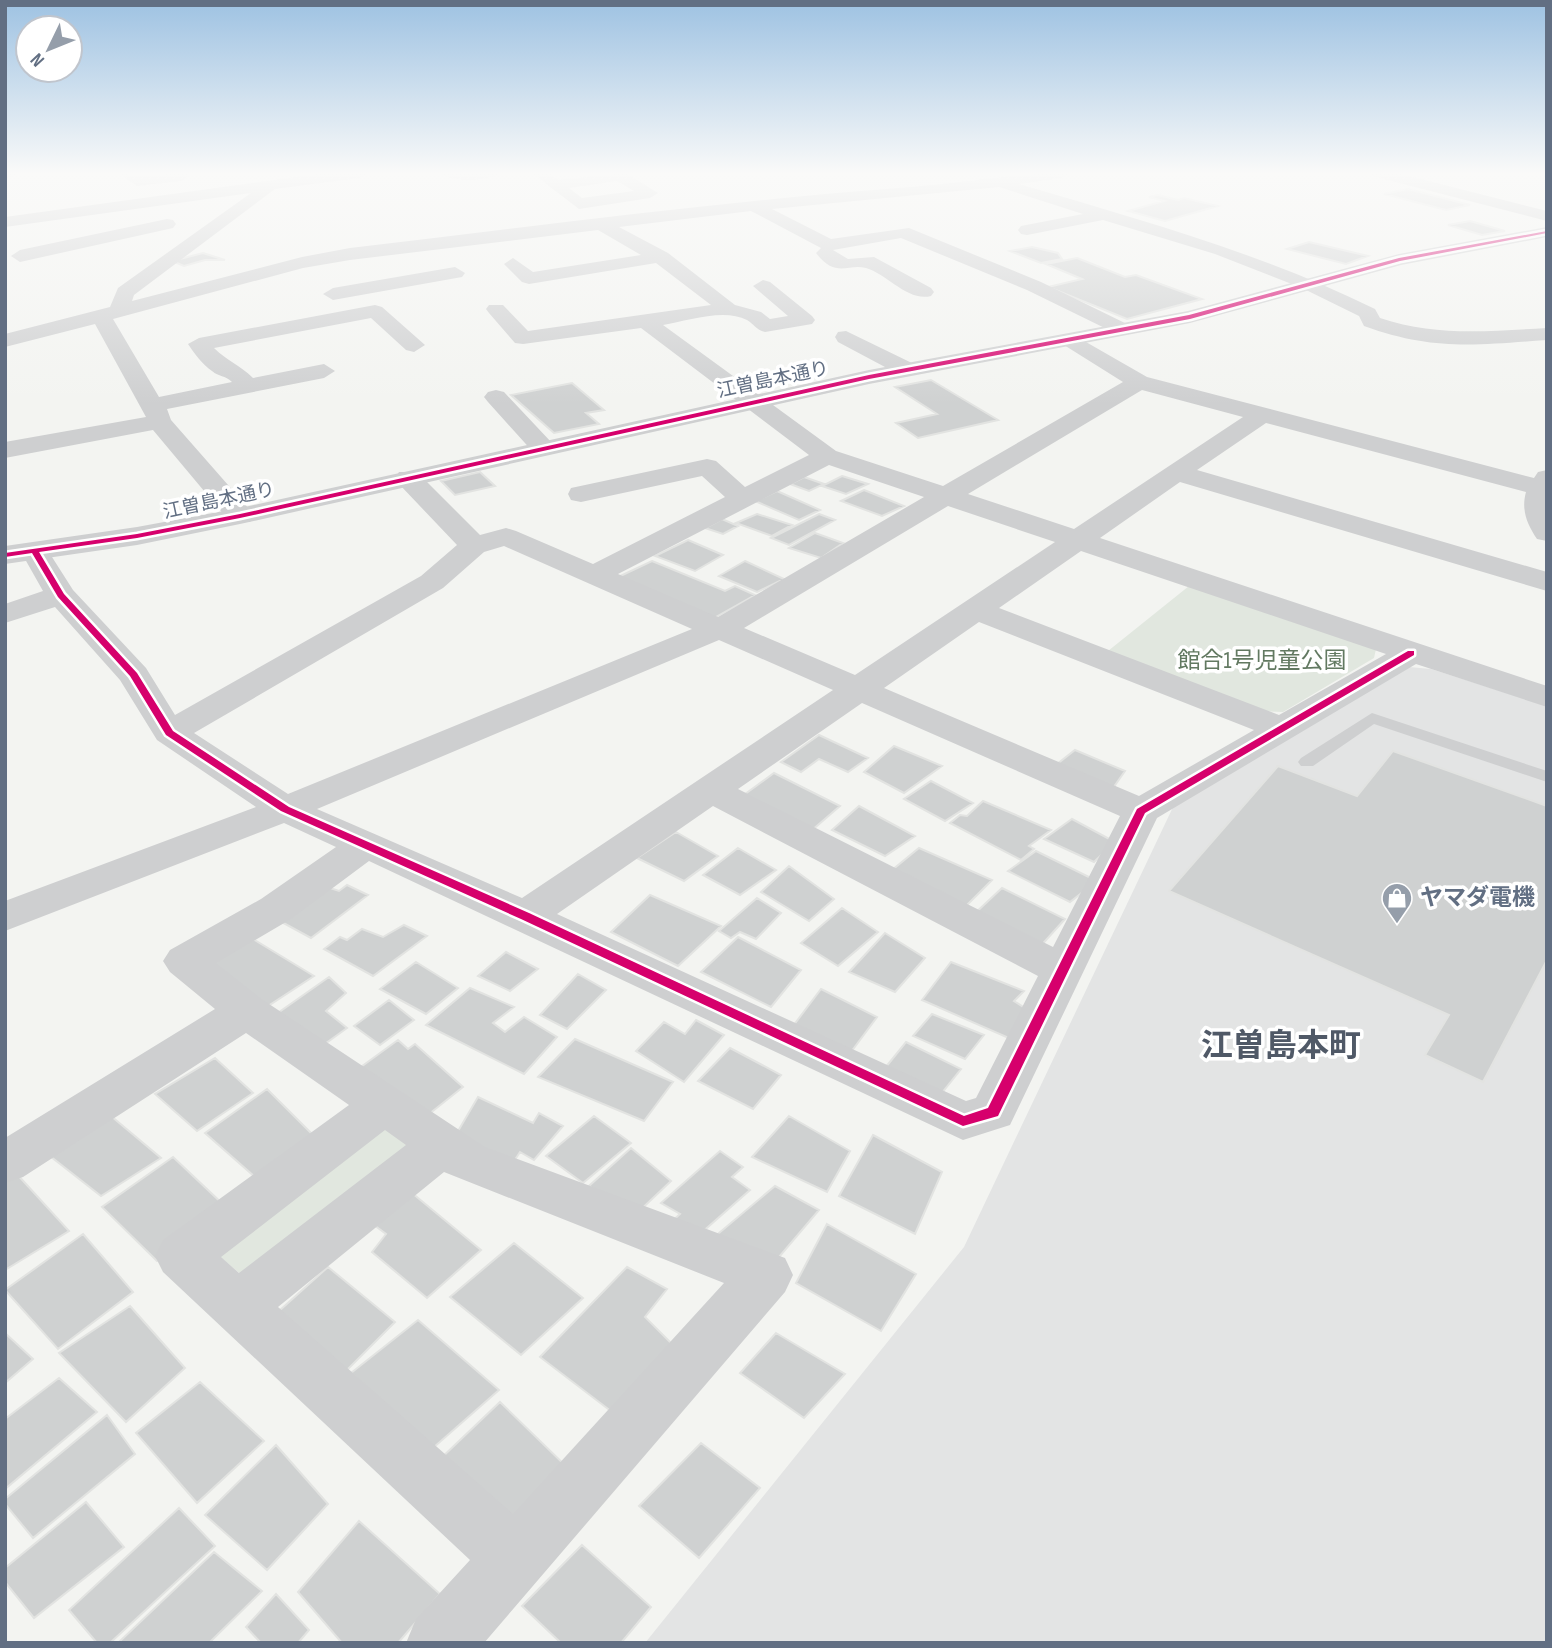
<svg xmlns="http://www.w3.org/2000/svg" width="1552" height="1648" viewBox="0 0 1552 1648" font-family="'Sofia Sans Condensed','Noto Sans JP',sans-serif">
	<style>
		.built { fill: #e3e4e4 }
		.green { fill: #e1e7df }
		.building { fill: #cfd1d1; stroke: #e2e3e1; stroke-width: 2 }
		.lines { fill: none; stroke-linecap: round; stroke-linejoin: round }
		.service { fill: #cecfd0; fill-rule: evenodd }
		.minor { fill: #cecfd0; fill-rule: evenodd }
		.tertiary { fill: #cecfd0; fill-rule: evenodd }
		.cycleway-casing { stroke: #fff; stroke-width: 5 }
		.cycleway { fill: #d6006c; fill-rule: evenodd }
		.labels { text-anchor: middle; dominant-baseline: central; stroke-width: 7; stroke-linejoin: round; paint-order: stroke }
		.far-street-label { font-size: 19px; fill: #626f83; stroke: #fff }
		.park-label { font-size: 23px; fill: #627961; stroke: #fff }
		.poi-label { font-size: 23px; font-weight: bold; fill: #626f83; stroke: #fff; text-anchor: start }
		.near-quarter-label { font-size: 32px; font-weight: bold; fill: #505967; stroke: #fff }
	</style>
	<rect width="100%" height="100%" fill="#f3f4f1"/>
	<path class="built" d="M1409 667 1431 669 1547 706V1643H645L964 1247 1174 805Z"/>
	<path class="green" d="M1189 586 1376 649 1374 658 1283 712 1260 711 1108 651Z
		M388 1124 415 1144 251 1283 211 1249Z"/>
	<path class="building" d="M1408 189 1470 205 1446 210 1384 194Z
		M1158 195 1178 200 1184 198 1218 206 1165 221 1128 211 1164 201 1149 197Z
		M1470 221 1505 231 1482 235 1448 225Z
		M1309 242 1368 256 1346 264 1287 249Z
		M1032 247 1058 253 1062 259 1041 263 1010 251Z
		M203 253 225 260H205L184 266 172 261Z
		M1077 258 1125 277 1136 275 1202 299 1127 319 1048 287 1082 279 1046 264Z
		M931 380 998 420 918 438 896 423 937 414 895 387Z
		M572 383 604 410 586 413 599 424 554 433 511 395Z
		M480 472 495 486 455 495 441 481Z
		M842 476 868 484 846 494 822 486Z
		M804 477 824 484 809 491 790 484Z
		M864 490 904 506 882 516 841 501Z
		M777 491 820 510 799 520 755 501Z
		M757 514 792 525 772 536 736 523Z
		M819 514 835 520 789 545 771 538Z
		M722 519 738 526 723 534 705 528Z
		M815 533 843 543 821 558 789 548Z
		M688 540 723 555 695 571 655 556Z
		M652 561 725 591 735 586 755 595 714 618 614 579Z
		M745 561 784 579 757 592 719 576Z
		M819 735 868 758 848 772 819 759 801 772 781 762Z
		M894 746 942 766 904 793 864 772Z
		M1075 750 1125 771 1113 788 1052 768Z
		M1393 751 1547 806V960L1483 1082 1425 1055 1449 1015 1169 891 1278 766 1357 796Z
		M774 773 840 806 811 831 741 797Z
		M931 781 973 803 945 821 904 799Z
		M983 801 1051 830 1029 846 1034 849 1021 860 950 823 960 815 967 816Z
		M859 806 915 836 885 856 832 830Z
		M1072 819 1115 842 1094 862 1044 839Z
		M676 832 718 856 684 881 637 858Z
		M738 848 776 870 740 895 703 875Z
		M919 848 992 880 961 911 886 875Z
		M1036 851 1097 881 1070 902 1008 871Z
		M789 866 834 899 809 921 761 892Z
		M347 885 368 895 311 938 278 920 324 886 339 891Z
		M1002 888 1065 919 1038 949 971 917Z
		M650 895 721 926 678 966 611 932Z
		M757 898 781 913 756 939 740 932 731 938 719 931Z
		M842 908 878 932 838 966 801 943Z
		M404 925 427 936 373 976 324 949 340 937 347 940 362 929 383 937Z
		M885 933 925 958 895 992 849 972Z
		M248 936 314 976 268 1006 201 964Z
		M738 937 801 970 771 1007 701 972Z
		M506 952 538 969 510 991 478 976Z
		M416 962 458 988 426 1014 380 989Z
		M951 962 1024 991 1014 1001 1031 1012 1011 1039 922 1000Z
		M578 974 606 990 567 1029 540 1015Z
		M329 977 346 993 326 1011 347 1028 322 1046 275 1015Z
		M470 988 514 1007 493 1023 505 1032 524 1017 557 1037 524 1074 426 1025Z
		M821 989 877 1017 848 1056 790 1030Z
		M389 1000 414 1020 380 1045 354 1026Z
		M932 1014 984 1035 965 1059 913 1036Z
		M696 1020 724 1035 684 1082 636 1051 664 1022 685 1034Z
		M575 1039 673 1082 644 1121 538 1077Z
		M398 1040 408 1049 415 1044 463 1087 419 1122 354 1072Z
		M906 1042 961 1069 937 1099 881 1073Z
		M730 1048 781 1075 753 1109 698 1081Z
		M215 1058 253 1093 197 1131 155 1094Z
		M267 1089 320 1142 264 1185 205 1133Z
		M478 1097 533 1123 539 1113 563 1126 534 1160 520 1152 507 1172 451 1143Z
		M111 1116 161 1158 101 1196 50 1156Z
		M594 1116 631 1143 583 1183 546 1156Z
		M789 1116 850 1151 827 1192 752 1157Z
		M873 1135 942 1172 915 1234 839 1196Z
		M631 1148 671 1181 634 1216 589 1186Z
		M720 1151 743 1167 732 1177 750 1190 692 1241 667 1226 680 1214 661 1203Z
		M173 1157 228 1209 157 1261 102 1207Z
		M15 1172 69 1231 5 1270V1179Z
		M775 1186 819 1210 768 1270 713 1238Z
		M412 1193 481 1250 427 1298 372 1252 386 1234 374 1225Z
		M827 1224 916 1274 881 1331 796 1283Z
		M83 1234 133 1292 58 1349 5 1290Z
		M514 1243 583 1298 521 1355 450 1297Z
		M328 1267 395 1322 339 1378 269 1320Z
		M627 1267 667 1289 645 1317 679 1351 616 1415 540 1357Z
		M130 1306 185 1368 126 1422 59 1353Z
		M418 1320 499 1390 433 1448 351 1373Z
		M5 1333 33 1359 5 1383Z
		M776 1333 845 1374 804 1418 740 1373Z
		M59 1378 97 1412 5 1489V1419Z
		M200 1382 264 1441 197 1503 136 1433Z
		M500 1402 572 1472 510 1537 437 1462Z
		M107 1415 135 1454 33 1538 5 1504V1499Z
		M701 1443 760 1488 699 1558 639 1506Z
		M276 1445 328 1504 267 1570 205 1515Z
		M86 1502 124 1547 34 1618 5 1582V1568Z
		M179 1508 215 1546 110 1643H97L69 1610Z
		M359 1521 440 1594 398 1643H342L298 1592Z
		M582 1545 651 1607 621 1643H561L522 1606Z
		M214 1552 262 1591 209 1643H118Z
		M276 1594 309 1630 298 1643H261L246 1627Z"/>
	<g class="lines">
		<path class="service" d="M1372 713 1547 771V782L1374 724 1313 766H1301L1298 762 1301 758Z"/>
		<path class="minor" d="M5 173H20L5 179Z
			M118 173 140 176 187 173 189 176 181 181 137 186Z
			M324 173H367L359 178 275 189 134 295 132 301 302 257 350 248C537 226 723 201 911 187 964 183 1016 173 1070 173L1062 178 1019 184C1141 220 1261 253 1375 309L1380 318C1436 337 1489 331 1547 328V340C1475 345 1433 351 1364 326L1359 316 1302 288 1215 254 1103 220 1027 235 1021 234 1018 230 1021 226 1083 214 999 187 772 209 831 239 909 228 1041 282 1131 326 1135 330 1131 334H1117L1027 290 901 238 833 250 848 259 874 257 931 288 934 292 931 296C908 302 887 274 866 268 848 263 836 279 816 253L821 248 751 211 619 227 668 253 735 305 761 312 770 319 788 316 753 286 763 280 770 282 812 316 815 320 812 324 765 332C756 330 754 324 747 320 724 308 687 321 663 325L836 451 943 486 1123 382 1064 345 1061 340 1064 335 1072 334 1147 377 1534 478 1538 472 1547 470V541L1537 539C1527 524 1521 510 1526 492L1266 423 1197 470 1547 572V591L1180 482 1100 538 1547 686V707L1416 664 1157 818 1010 1125 963 1140 369 861 291 919 216 963 263 1000 485 1147 785 1258 793 1275 785 1292 484 1643H406L416 1619 470 1560 163 1272 155 1256 163 1240 349 1105 246 1033 23 1177 5 1183V1138L215 1009 170 972 163 961 170 950 261 899 336 847 284 823 5 931V901L256 807 157 740 120 680 55 607 5 623V604L43 591 21 552 25 546 35 543 45 546 73 590 146 668 175 715 421 576 457 545 399 484 395 478 399 472H417L480 535 506 528 516 531 593 564 725 497 702 476 581 502 571 500 568 494 571 488 707 459 716 461 745 487 809 455 641 328 523 344 515 343 489 313 486 309 489 305H503L528 331 711 305 656 263 529 284 522 282 504 264 513 258 533 272 641 255 598 230 350 260 303 268 113 319 159 397 232 382C225 375 219 377 212 371 203 365 194 353 188 344L199 338 375 305 382 307 425 345 414 352 406 350 371 318 214 348C227 361 240 365 253 378L324 364 335 371 324 378 167 409 171 420 250 510 254 516 250 522H230L153 430 5 458V442L146 417 95 324 5 347V334L110 307 118 288 251 193 5 227V217ZM1142 390 1243 417 1074 529 968 494ZM829 465 924 497 718 617 618 574ZM948 506 1055 542 855 675 744 628ZM504 546 692 629 288 794 194 733 443 588 484 552ZM1081 551 1386 654 1279 715 999 608ZM979 622 1254 730 1139 796 884 688ZM719 640 833 690 522 898 317 809ZM862 703 1120 816 1053 947 738 789ZM713 806 1038 976 976 1098 966 1101 557 914ZM385 1130 406 1145 239 1273 221 1257ZM444 1172 724 1283 513 1514 278 1307Z
			M439 173H499C490 182 448 182 439 173Z
			M532 173H550L558 180 626 173 658 193 650 198 579 209ZM617 181 634 191 582 198 569 188Z
			M1370 173H1397L1547 211V221L1372 176Z
			M167 219 173 220 176 224 173 228 20 262 11 256 20 250Z
			M455 267 465 273 462 277 333 300 323 294 333 288Z
			M846 331 916 365 919 370 916 375H900L838 342 835 337 838 332Z
			M496 390 504 392 552 443 556 448 552 453H534L488 402 484 397 488 392Z"/>
		<path class="tertiary" d="M1547 227V237L1401 265 1190 323 869 384 240 524 137 545 5 564V546L137 527 240 508 869 370 1188 311 1399 254Z"/>
		<g class="cycleway-casing">
			<path id="cycleway" d="M1547 231V233L1400 261 1190 319 869 379 240 518 137 538 39 552 64 594 137 673 173 731 289 807 529 913 964 1116 988 1108 1137 809 1408 651H1414V655L1145 813 998 1116 963 1126 521 919 281 811 166 735 130 676 58 597 32 553 5 557V553L137 534 240 514 869 375 1189 315 1399 258Z"/>
		</g>
		<use href="#cycleway" class="cycleway"/>
	</g>
	<linearGradient id="sky" x2="0" y2="1"><stop stop-color="#9ec2e2"/><stop offset="0.43" stop-color="#fafaf9"/><stop offset="1" stop-color="#fafaf9" stop-opacity="0"/></linearGradient>
	<rect width="1552" height="404" fill="url(#sky)"/>
	<defs>
		<g id="shop-pin" transform="scale(1.575)"><path d="M0 17L-7.5 6A9.5 9.5 0 1 1 7.5 6Z" fill="#959eaa" stroke="#fff"/><path d="M-5-2.5h2.3a2.7 3.5 0 0 1 5.4 0H5L5.5 6h-11ZM-1.5-2.5h3a1.5 2.3 0 0 0-3 0Z" fill="#fff"/></g>
	</defs>
	<g fill-rule="evenodd">
		<use href="#shop-pin" x="1397" y="898"/>
	</g>
	<g class="labels">
		<g class="far-street-label">
			<text transform="translate(773 380) rotate(-12)">江曽島本通り</text>
			<text transform="translate(219 501) rotate(-12)">江曽島本通り</text>
		</g>
		<g class="park-label">
			<text x="1262" y="661">館合1号児童公園</text>
		</g>
		<g class="poi-label">
			<text x="1420" y="898">ヤマダ電機</text>
		</g>
		<g class="near-quarter-label">
			<text x="1281" y="1046">江曽島本町</text>
		</g>
	</g>
	<rect width="1552" height="1648" fill="none" stroke="#626f83" stroke-width="14"/>
	<g transform="translate(49 49) rotate(227)"><circle r="33" fill="#ffffff" stroke="#c0c5cd" stroke-width="2"/>
	<path d="M0-5L12 26L0 18L-12 26Z" fill="#959eaa"/>
	<text y="-10" font-size="19" font-weight="bold" text-anchor="middle" fill="#626f83">N</text>
	</g>
</svg>
